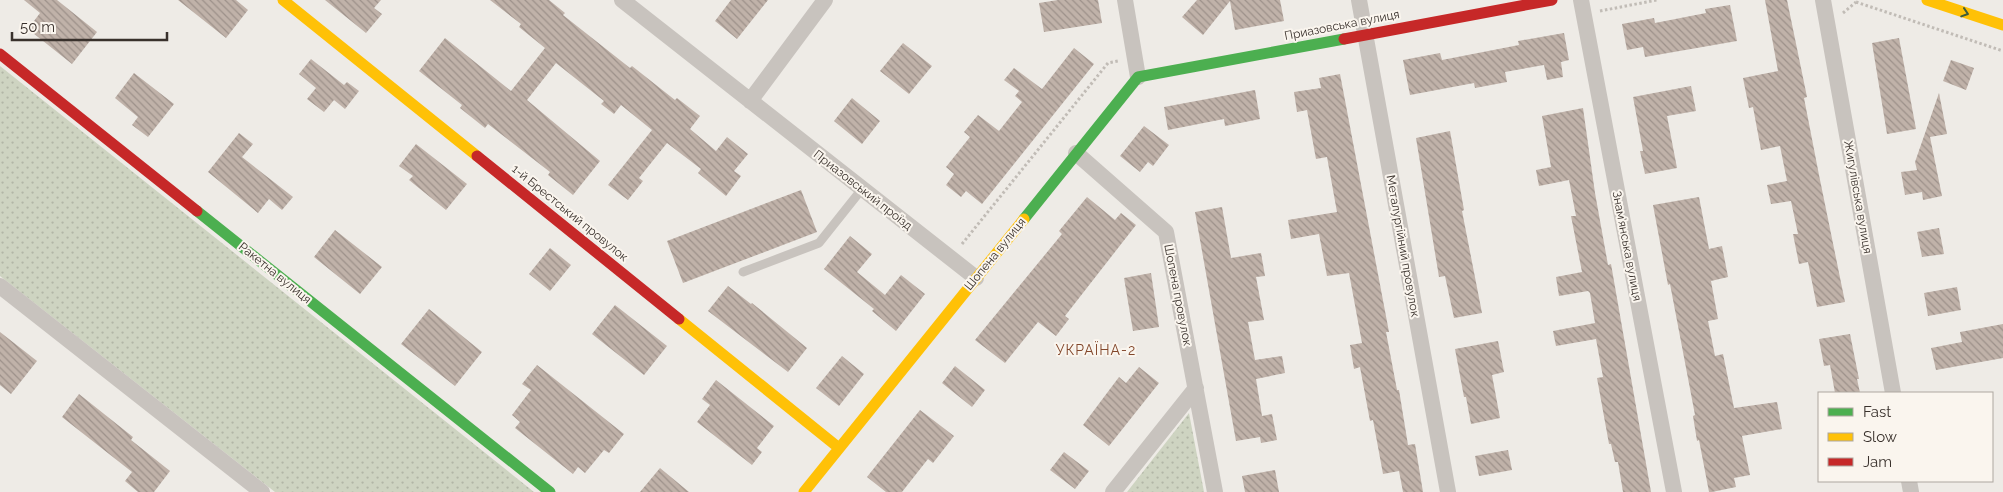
<svg xmlns="http://www.w3.org/2000/svg" width="2003" height="492" viewBox="0 0 2003 492" font-family="Raleway,sans-serif">
	<style>
		.grass { fill: url(#grass-dots) }
		.building { fill: url(#building-back-hatch) }
		.lines { fill: none; stroke-linecap: round; stroke-linejoin: round }
		.path { stroke: #c1bcb6; stroke-width: 3; stroke-dasharray: 2.5 2.5; stroke-linecap: butt }
		.lane { stroke: #c8c3be; stroke-width: 9 }
		.street { stroke: #c8c3be; stroke-width: 16 }
		.fast { stroke: #4caf50; stroke-width: 11 }
		.slow { stroke: #ffc107; stroke-width: 11 }
		.jam { stroke: #c62828; stroke-width: 11 }
		.oneway { stroke: #405d39 }
		.labels { text-anchor: middle; dominant-baseline: central; stroke-width: 4; stroke-linejoin: round; paint-order: stroke }
		.street-label { font-size: 12px; fill: #39312c; stroke: #faf5ee }
		.neighbourhood-label { font-size: 14px; letter-spacing: 1px; fill: #82472b; stroke: #faf5ee }
	</style>
	<defs>
		<pattern id="grass-dots" width="8" height="8" patternUnits="userSpaceOnUse" patternTransform="scale(1.25)"><rect width="8" height="8" fill="#ced4c1"/><path d="M2 2h.1M6 6h.1" fill="none" stroke="#b2b6a6" stroke-width="1.8" stroke-linecap="round"/></pattern>
		<pattern id="building-back-hatch" width="6" height="6" patternUnits="userSpaceOnUse" patternTransform="scale(1.25)"><rect width="6" height="6" fill="#c0b2a9"/><path d="M-1 5l2 2M0 0l6 6M5-1l2 2" fill="none" stroke="#9d918a"/></pattern>
	</defs>
	<rect width="100%" height="100%" fill="#eeebe6"/>
	<path class="grass" d="M0 66 534 492H275L0 276Z
		M1189 413 1204 492H1127Z"/>
	<path class="building" d="M24 0H57L97 32 72 64 28 29 40 13Z
		M178 0H236L248 10 226 38Z
		M325 0H381L374 8 382 14 366 33Z
		M490 0H549L565 13 563 15 630 68 632 66 675 100 677 98 700 116 690 129 716 151 727 137 748 154 734 171 741 176 726 196 698 173 701 169 667 143 639 178 643 181 628 200 608 185 652 130 621 105 614 114 601 104 604 101 556 63 527 100 600 161 573 195 548 175 550 172 488 124 485 128 460 108 462 105 419 71 445 38 511 91 545 48 519 27 521 24Z
		M731 0H768L737 39 715 21Z
		M1058 0H1098L1102 23 1044 32 1039 3Z
		M1197 0H1280L1284 21 1235 30 1230 1 1203 35 1182 17Z
		M1765 0H1787L1807 97 1804 98 1819 175 1845 302 1817 307 1808 262 1799 264 1793 234H1798L1791 201 1771 204 1767 185 1787 181 1780 146 1761 150 1753 107 1749 108 1743 78 1778 71Z
		M1730 5 1737 41 1645 57 1643 47 1627 50 1622 24 1654 18 1655 23 1706 13 1705 9Z
		M1564 33 1569 60 1561 62 1563 77 1547 80 1544 65 1505 72 1507 82 1475 88 1474 83 1410 95 1403 60 1440 53 1442 60 1519 45 1518 41Z
		M1899 38 1916 129 1887 134 1872 43Z
		M903 43 932 66 909 94 880 71Z
		M1074 48 1094 64 982 204 966 191 961 197 946 185 954 174 946 167 970 137 964 132 978 115 999 131 1022 102 1015 96 1019 91 1004 80 1014 68 1042 89Z
		M311 59 344 85 347 82 359 91 345 109 334 100 324 112 307 99 316 88 299 74Z
		M1951 60 1974 68 1966 90 1943 81Z
		M134 73 174 104 148 137 132 125 138 117 115 98Z
		M1340 74 1389 332H1386L1397 390H1399L1408 445 1415 444 1423 492H1403L1399 471 1383 474 1373 420 1370 421 1360 367 1354 369 1350 345 1362 343 1349 273 1327 276 1319 234 1291 239 1288 220 1337 212 1327 157 1316 159 1307 110 1297 112 1294 92 1321 88 1319 78Z
		M1691 86 1696 111 1667 116 1677 168 1645 174 1640 151H1643L1633 97Z
		M1255 90 1260 119 1225 126 1224 119 1168 130 1164 107Z
		M1939 93 1947 134 1930 137 1942 196 1923 200 1922 192 1905 195 1901 172 1917 170 1915 162Z
		M852 98 880 121 862 144 834 121Z
		M1583 108 1595 193 1608 265 1611 264 1651 492H1623L1618 462H1615L1611 444H1609L1597 378 1603 377 1596 339 1556 346 1553 331 1595 323 1590 293 1588 291 1559 296 1556 277 1582 272 1571 216H1576L1569 180 1539 186 1536 170 1551 167 1542 116Z
		M1144 126 1169 145 1153 166 1148 162 1140 172 1120 156Z
		M1450 131 1464 210 1462 211 1482 313 1454 318 1445 276 1439 277 1416 138Z
		M239 133 253 144 242 157 293 197 282 210 269 199 258 213 208 172Z
		M416 144 467 184 446 210 409 180 413 176 399 166Z
		M801 190 817 232 683 283 667 241Z
		M1087 197 1115 220 1121 213 1136 225 1065 316 1069 319 1056 336 1038 322 1005 363 975 340 1062 234 1059 231Z
		M1699 197 1709 249 1722 246 1728 277 1711 281 1718 319 1708 321 1715 356 1723 354 1734 408 1777 402 1782 429 1742 436 1750 475 1734 478 1736 487 1712 492H1709L1699 440 1697 441 1693 416 1695 415 1670 284 1668 285 1653 205Z
		M1222 207 1231 258 1261 253 1265 276 1256 277 1264 320 1248 322 1255 360 1282 356 1285 373 1256 379 1262 416 1272 414 1277 440 1261 443 1260 437 1236 441 1195 212Z
		M1939 228 1944 254 1922 257 1917 232Z
		M335 230 382 267 360 294 314 257Z
		M850 236 872 254 857 272 885 295 901 275 925 294 896 331 872 311 874 309 824 269Z
		M550 248 571 265 550 291 529 274Z
		M1151 273 1159 327 1133 331 1124 278Z
		M728 286 751 304 752 303 807 348 788 372 708 311Z
		M1957 287 1961 310 1928 316 1924 293Z
		M615 305 667 346 644 375 592 334Z
		M429 309 482 352 455 386 401 344Z
		M2003 324V358L1936 370 1931 348 1962 342 1960 332Z
		M0 332 37 361 11 394 0 385Z
		M1850 334 1859 379H1857L1860 393H1835L1830 365 1824 366 1819 339Z
		M1498 341 1504 372 1492 375 1500 418 1471 424 1466 397H1464L1455 349Z
		M842 356 864 374 839 406 816 388Z
		M537 365 624 434 609 453 604 450 585 473 578 467 573 474 515 428 520 422 512 415 531 390 522 384Z
		M955 366 985 390 972 407 942 383Z
		M1139 367 1159 383 1109 446 1083 425 1119 377 1126 383Z
		M716 380 774 426 757 448 762 452 752 465 697 422 710 405 702 399Z
		M79 394 133 437 131 440 170 471 154 492H138L125 481 132 472 62 417Z
		M920 410 954 436 933 463 928 459 902 492H886L867 477Z
		M1508 450 1512 470 1479 476 1475 456Z
		M1064 452 1089 471 1075 489 1050 470Z
		M660 468 689 492H640Z
		M1275 470 1279 492H1245L1242 476Z"/>
	<g class="lines">
		<path class="path" d="M1856 2 2003 51
			M1600 11 1657 0
			M1843 13 1856 2
			M962 244 1108 63 1118 61"/>
		<path class="lane" d="M743 272 819 243 862 189"/>
		<path class="street" d="M622 0 976 278
			M1125 0 1138 77
			M1359 0 1448 492
			M1581 0 1674 492
			M1823 0 1893 393
			M750 101 825 0
			M1076 153 1166 232 1215 492
			M0 286 262 492
			M1909 481 1911 492
			M1113 492 1196 388"/>
		<path class="fast" d="M197 211 550 492
			M1024 219 1138 77 1344 39"/>
		<path class="slow" d="M283 0 477 156
			M1927 0 2003 25
			M679 319 839 448
			M804 492 1024 219"/>
		<path class="jam" d="M1344 39 1552 0
			M0 54 197 211
			M477 156 679 319"/>
	</g>
	<defs><path id="oneway-chevron" d="M-2-3.5L2.5 0L-2 3.5" fill="none" stroke-width="1.6" stroke-linecap="round" stroke-linejoin="round" transform="scale(1.25)"/></defs>
	<use class="oneway" href="#oneway-chevron" transform="translate(1965 13) rotate(18)"/>
	<g class="labels">
		<g class="street-label">
			<text transform="translate(1342 25) rotate(-11)">Приазовська вулиця</text>
			<text transform="translate(863 190) rotate(38)">Приазовський проїзд</text>
			<text transform="translate(1858 197) rotate(80)">Жигулівська вулиця</text>
			<text transform="translate(570 213) rotate(39)">1-й Брестський провулок</text>
			<text transform="translate(1403 246) rotate(80)">Металургійний провулок</text>
			<text transform="translate(1627 246) rotate(79)">Знам’янська вулиця</text>
			<text transform="translate(995 254) rotate(-51)">Шопена вулиця</text>
			<text transform="translate(275 273) rotate(39)">Ракетна вулиця</text>
			<text transform="translate(1178 295) rotate(79)">Шопена провулок</text>
		</g>
		<g class="neighbourhood-label">
			<text x="1096" y="350">УКРАЇНА-2</text>
		</g>
	</g>
	<rect x="1818" y="392" width="175" height="90" fill="#faf5ee" stroke="#ada7a0"/>
	<rect x="1828" y="408" width="25" height="8" fill="#4caf50" stroke="#ada7a0"/>
	<text x="1863" y="417" font-size="15" fill="#39312c">Fast</text>
	<rect x="1828" y="433" width="25" height="8" fill="#ffc107" stroke="#ada7a0"/>
	<text x="1863" y="442" font-size="15" fill="#39312c">Slow</text>
	<rect x="1828" y="458" width="25" height="8" fill="#c62828" stroke="#ada7a0"/>
	<text x="1863" y="467" font-size="15" fill="#39312c">Jam</text>
	<path d="M12 32v8h155v-8" fill="none" stroke="#39312c" stroke-width="2.5"/>
	<text x="20" y="32" font-size="15" fill="#39312c" stroke="#faf5ee" stroke-width="4" paint-order="stroke">50 m</text>
</svg>
